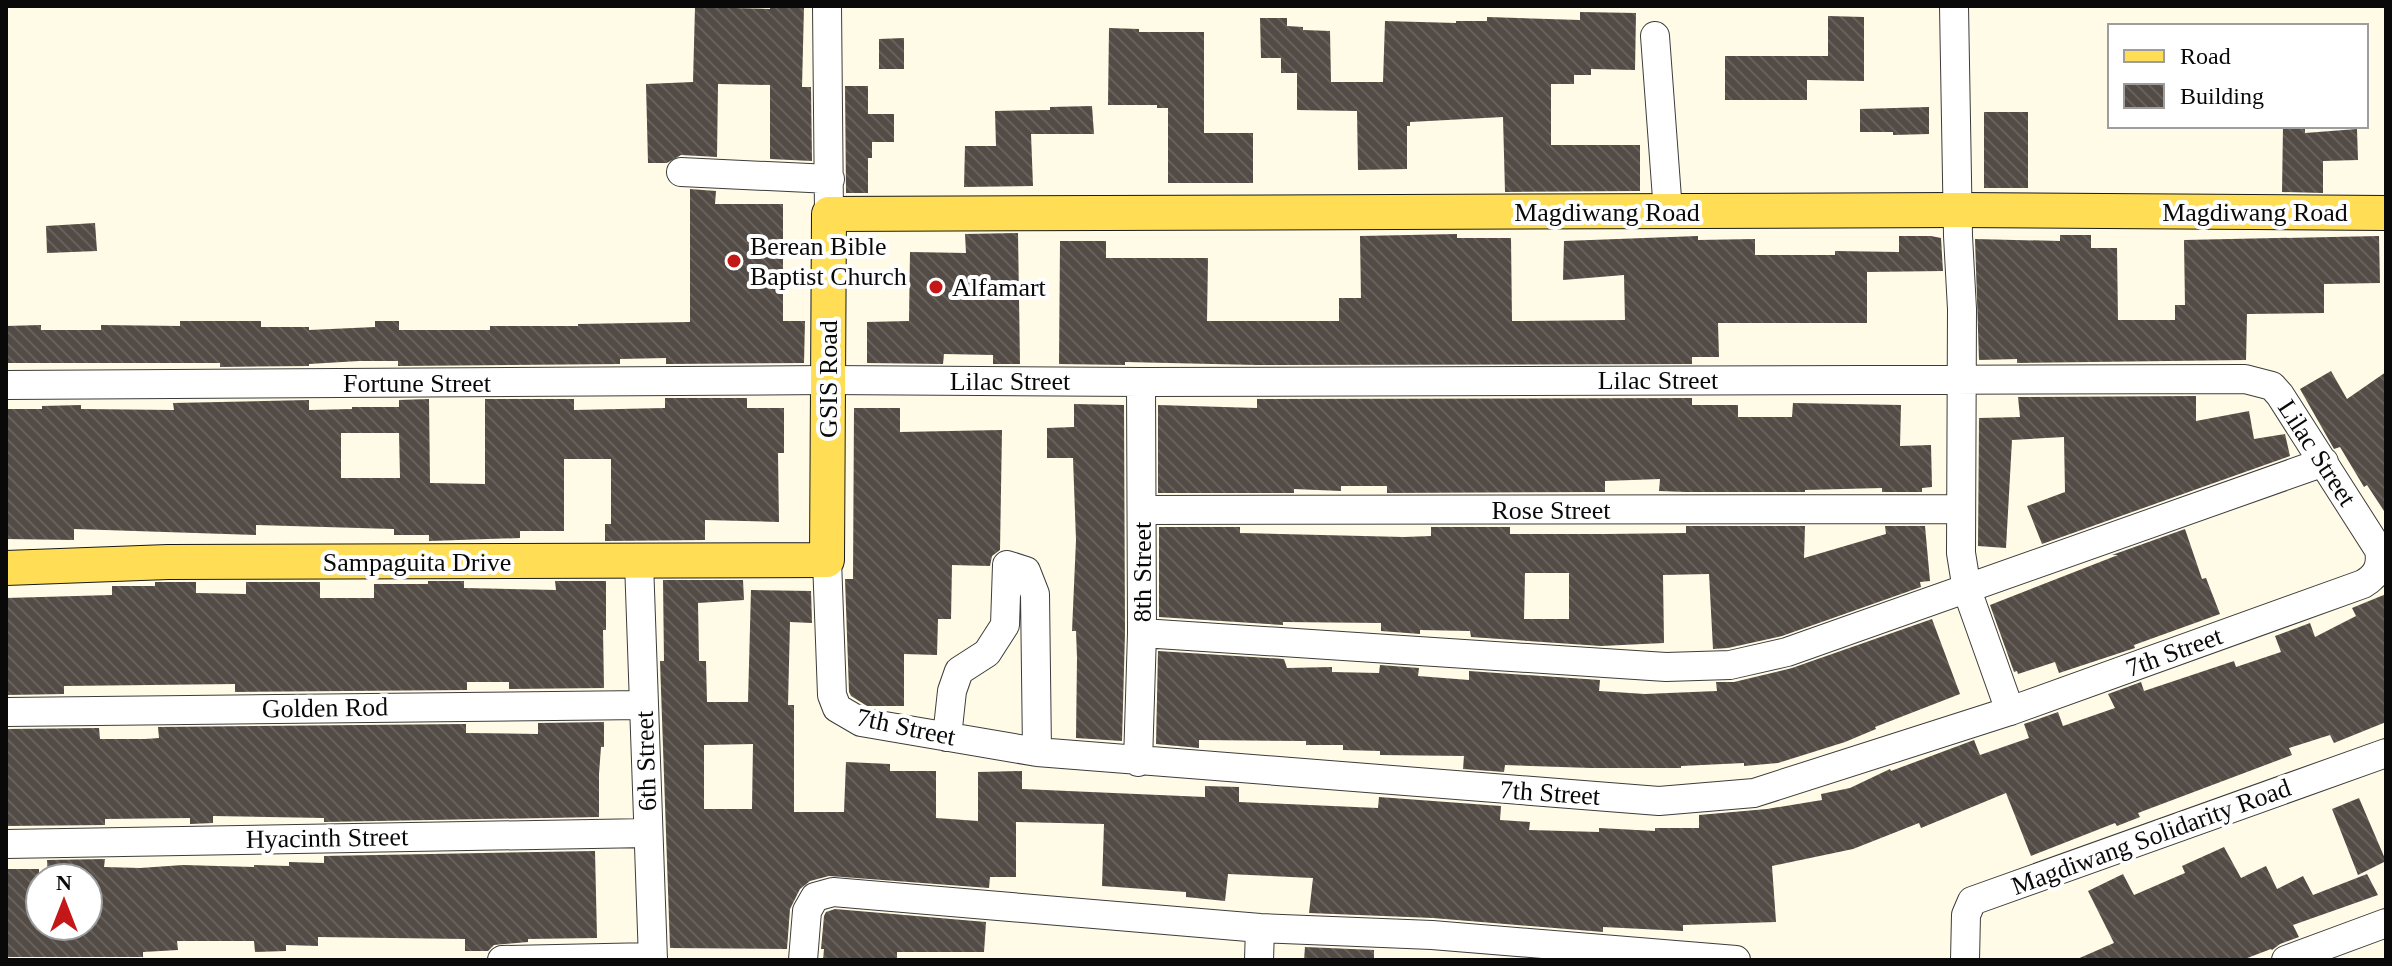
<svg xmlns="http://www.w3.org/2000/svg" width="2392" height="966" viewBox="0 0 2392 966" font-family="'Times New Roman',serif">
	<style>
		.building { fill: url(#building-back-hatch); fill-rule: evenodd }
		.lines { fill: none; stroke-linecap: round; stroke-linejoin: round }
		.minor-casing { stroke: #3c3c3c; stroke-width: 30 }
		.major-casing { stroke: #1a1a1a; stroke-width: 36 }
		.minor { stroke: #fff; stroke-width: 28 }
		.major { stroke: #ffde56; stroke-width: 34 }
		.poi-dot { fill: #c41717; stroke: #fff; stroke-width: 3 }
		.labels { text-anchor: middle; dominant-baseline: central; stroke-width: 8; stroke-linejoin: round; paint-order: stroke }
		.street-label { font-size: 26px; fill: #090909; stroke: #fff }
		.poi-label { font-size: 26px; fill: #090909; stroke: #fff; text-anchor: start }
	</style>
	<defs>
		<pattern id="building-back-hatch" width="6" height="6" patternUnits="userSpaceOnUse" patternTransform="scale(2)"><rect width="6" height="6" fill="#534b45"/><path d="M-1 5l2 2M0 0l6 6M5-1l2 2" fill="none" stroke="#67605b"/></pattern>
	</defs>
	<rect width="100%" height="100%" fill="#fffbe6"/>
	<path class="building" d="M770 6 804 7 802 87H811L812 161 770 159V85L718 84 717 157 681 155 667 163H648L646 84 693 82 695 7 770 9Z
		M1580 12 1636 13 1635 70 1591 69V75H1574V84H1551V145H1640V191L1505 192 1503 117 1410 122V126H1407V169L1358 170 1357 111 1297 110V73H1281V58H1261L1260 18H1287V26L1303 27V30L1330 31 1331 82H1383L1385 21 1456 23V21H1487V17L1580 20Z
		M1828 16 1864 17V81L1807 80V100H1725V56H1828Z
		M1109 28 1139 29V32H1204V133H1253V183H1168V108H1157V105H1108Z
		M904 38V69H879V39Z
		M845 86H868V114H894V142H872V158H868V193H846Z
		M1092 106 1094 134H1031L1033 186 964 187 965 146H996L995 111 1050 110V107Z
		M1929 107V134L1893 135V132H1860V109Z
		M1984 112H2028V188H1984Z
		M2283 126H2305V133L2357 129 2358 160 2323 161V193L2282 192Z
		M690 189 716 191 715 204H783V321H805L804 363 666 364V358L620 359V364L398 366V361H359L309 364V366L220 367V363H6V326L41 325V330H101V325L180 326V321H261V327H309V330L375 327V321H399V330H490V326H578V324L690 322Z
		M95 223 97 251 47 253 46 226Z
		M1018 233 1020 364H993V355L944 354 943 364 867 363V322L909 321 910 252 966 253 965 234Z
		M1457 234V238H1511L1512 321 1625 320 1624 275 1563 280 1564 241 1698 236V240L1755 239V255H1835V251L1899 252V236H1931L1941 238 1943 271 1867 272V323H1718L1719 357H1692V364L1257 365 1125 362V365L1059 364 1060 241H1106V258H1208L1207 321H1339V298H1361L1360 236Z
		M2060 235H2091V248H2117L2118 320H2175V305H2185L2184 240 2379 236 2380 283 2324 284V313L2247 314 2246 360 2017 363V359L1979 360 1975 239 2060 241Z
		M2331 371 2347 399 2386 372V514L2367 485 2364 487 2340 447 2334 449 2300 389Z
		M2196 396V421L2249 411 2254 439 2285 434 2290 456 2042 544 2027 506 2065 492 2064 437 2012 440 2006 548 1978 546 1979 418 2020 417 2018 397Z
		M665 398H747V408H784V453H778L779 522 705 520V540L605 541V524H611V459H564V531H520V538L429 541V535H394V529L256 525V535L74 529V540L6 539V409H42V406L81 405V409L174 410 173 403 309 400V410L352 409V407H399V400L429 399 430 483 485 484V399H574V410L665 408ZM341 433H399L400 478H341Z
		M1692 398V405H1738V417H1792L1793 403 1901 405 1900 446 1931 445 1932 487 1922 488V492H1882V488L1805 490V492H1686L1659 491 1660 479 1605 481V492L1387 493V486H1341V491L1294 489V493H1158V405L1257 408V399Z
		M1074 404 1124 405 1125 633 1122 741 1076 738 1077 658 1076 631H1072L1076 540 1073 458H1047V428L1074 427Z
		M854 408H900V432L1002 430 1000 550 992 556 990 566 952 565 951 619H938L937 655 904 654V706H867L851 696 849 692 845 579H853Z
		M1686 526H1805L1804 558 1886 534 1885 526H1925L1930 581 1920 582 1921 587 1782 636 1728 648 1713 649 1709 574 1663 575 1664 643 1601 646 1471 637 1470 631 1420 630V634L1381 631V623L1283 622V625L1159 617V527H1240V533L1404 537 1431 536V527H1510V534H1606L1686 533ZM1525 573H1569V619H1524Z
		M2185 529 2202 579 2206 578 2220 614 2134 645 2135 648 2059 673 2055 662 2018 674 2017 671 2014 672 1990 605 2118 555H2112Z
		M663 580H743L744 600 698 603 699 661H706L707 702H748L751 590 811 591 812 623 790 622 788 705H794V812H844L846 762 890 764V771H936V818L978 821V772L1022 771V789L1205 797V786L1239 787V802L1378 808 1379 797 1501 806 1500 820 1530 822 1529 830 1599 832V828L1655 831V828H1699V815L1767 809 1822 800 1821 794 1850 788 1890 769 1891 771 1974 740 1980 755 2029 738 2024 724 2058 712 2063 726 2115 708 2108 694 2141 682 2144 691 2234 661 2236 667 2281 652 2275 636 2310 623 2315 637 2356 616 2352 608 2386 594V722L2334 743 2330 735 2289 748 2292 755 2138 813 2140 817 2117 826 2115 823 2031 856 2006 793 1921 828 1919 823 1853 849 1772 866 1776 922 1683 925V931L1603 927V932L1433 918 1309 913 1313 878 1228 874 1225 901 1186 897V892L1102 886 1104 824 1016 822V877H990L989 888 829 876 810 881 800 889 790 909 787 949 670 948 660 661H664ZM753 744 752 809H704V745Z
		M428 581H464V588L556 590 555 581H606V630H603L604 688 509 689V682H467V690L235 692V684L64 686V694L6 695V598L112 595V586H155V582H196V593L246 594V582H320V598H374V584H428Z
		M1932 619 1960 694 1875 727 1876 729 1845 742 1778 763 1744 766V763L1681 766V768H1591L1505 765 1504 772 1463 769 1464 756 1380 755V751L1343 750V745H1306V741L1199 740V748L1156 744 1158 651 1284 659 1287 668 1332 667V672L1379 673 1380 665 1419 668 1418 676 1469 680V671L1600 680 1599 691 1645 694 1717 691 1716 682H1734L1792 668Z
		M604 722V747H601L599 774V817L324 822V818L213 816V823L190 824V818L105 819V825L6 826 7 729 99 728 100 739H145L159 738 158 727 466 724V733L538 734V723Z
		M2359 798 2386 861 2358 875 2332 809Z
		M2224 847 2241 878 2266 866 2277 889 2303 876 2313 895 2367 874 2378 895 2293 925 2299 937 2280 944 2272 950 2271 949 2242 960H2075L2114 943 2088 891 2123 874 2134 895 2185 873 2182 866Z
		M595 851 597 938 528 939V942L494 945 488 951H465V939L318 937V946L286 945V951L255 952 254 941H177L178 950 143 952V957H6V869H39L40 926H88V878H48L47 860 105 859 104 867 140 868 183 865 254 867V865L289 866V862L324 863V856Z
		M835 909 986 922 984 952H897V960H823L824 949H821L824 916 826 912Z
		M1305 947 1374 950V960H1304Z"/>
	<g class="lines">
		<g class="minor-casing">
			<path id="minor" d="M827 6 829 214
				M1954 6 1958 236 1962 309 1961 553 1967 590 2010 711
				M1655 36 1668 212
				M681 172 830 179
				M6 385 828 380 1141 382 2245 379 2272 386 2280 395 2379 550C2382 566 2377 576 2363 584L2010 711 1754 793 1659 801 1037 752 861 722 837 708 832 695 827 560
				M1142 510 1959 509
				M639 562 653 960
				M1142 633 1666 667 1730 665 1787 652 2324 462
				M6 712 644 705
				M947 737 952 691 959 671 987 653 1005 625 1007 565 1026 571 1035 594 1037 752
				M1138 762 1142 633 1141 382
				M6 844 648 833
				M502 960 653 957
				M803 960 807 911 815 897 833 892 1260 928 1432 935 1736 960
				M1259 960 1260 928
				M1965 960 1966 915 1972 901 2386 753
				M2286 960 2386 923"/>
		</g>
		<g class="major-casing">
			<path id="major" d="M6 568 168 562 827 560 829 214 1958 210 2386 213"/>
		</g>
		<use href="#minor" class="minor"/>
		<use href="#major" class="major"/>
	</g>
	<g class="poi-dot">
		<circle cx="734" cy="261" r="8"/>
		<circle cx="936" cy="287" r="8"/>
	</g>
	<g class="labels">
		<g class="street-label">
			<text x="1607" y="212">Magdiwang Road</text>
			<text x="2255" y="212">Magdiwang Road</text>
			<text transform="translate(828 379) rotate(-90)">GSIS Road</text>
			<text x="1658" y="380">Lilac Street</text>
			<text x="1010" y="381">Lilac Street</text>
			<text x="417" y="383">Fortune Street</text>
			<text transform="translate(2317 453) rotate(57)">Lilac Street</text>
			<text x="1551" y="510">Rose Street</text>
			<text x="417" y="562">Sampaguita Drive</text>
			<text transform="translate(1142 572) rotate(-90)">8th Street</text>
			<text transform="translate(2174 652) rotate(-20)">7th Street</text>
			<text transform="translate(325 708) rotate(-1)">Golden Rod</text>
			<text transform="translate(906 727) rotate(12)">7th Street</text>
			<text transform="translate(646 761) rotate(-92)">6th Street</text>
			<text transform="translate(1550 793) rotate(4)">7th Street</text>
			<text transform="translate(2151 837) rotate(-20)">Magdiwang Solidarity Road</text>
			<text transform="translate(327 838) rotate(-1)">Hyacinth Street</text>
		</g>
		<g class="poi-label">
			<text x="750" y="246">Berean Bible<tspan x="750" dy="30">Baptist Church</tspan></text>
			<text x="952" y="287">Alfamart</text>
		</g>
	</g>
	<rect width="2392" height="966" fill="none" stroke="#090909" stroke-width="16"/>
	<rect x="2108" y="24" width="260" height="104" fill="#ffffff" stroke="#9d9d9d" stroke-width="2"/>
	<rect x="2124" y="50" width="40" height="12" fill="#ffde56" stroke="#9d9d9d" stroke-width="2"/>
	<text x="2180" y="64" font-size="24" fill="#090909">Road</text>
	<rect x="2124" y="84" width="40" height="24" fill="url(#building-back-hatch)" stroke="#9d9d9d" stroke-width="2"/>
	<text x="2180" y="104" font-size="24" fill="#090909">Building</text>
	<g transform="translate(64 902)"><circle r="38" fill="#ffffff" stroke="#9d9d9d" stroke-width="2"/>
	<path d="M0-6L14 30L0 20L-14 30Z" fill="#c41717"/>
	<text y="-12" font-size="22" font-weight="bold" text-anchor="middle" fill="#090909">N</text>
	</g>
</svg>
